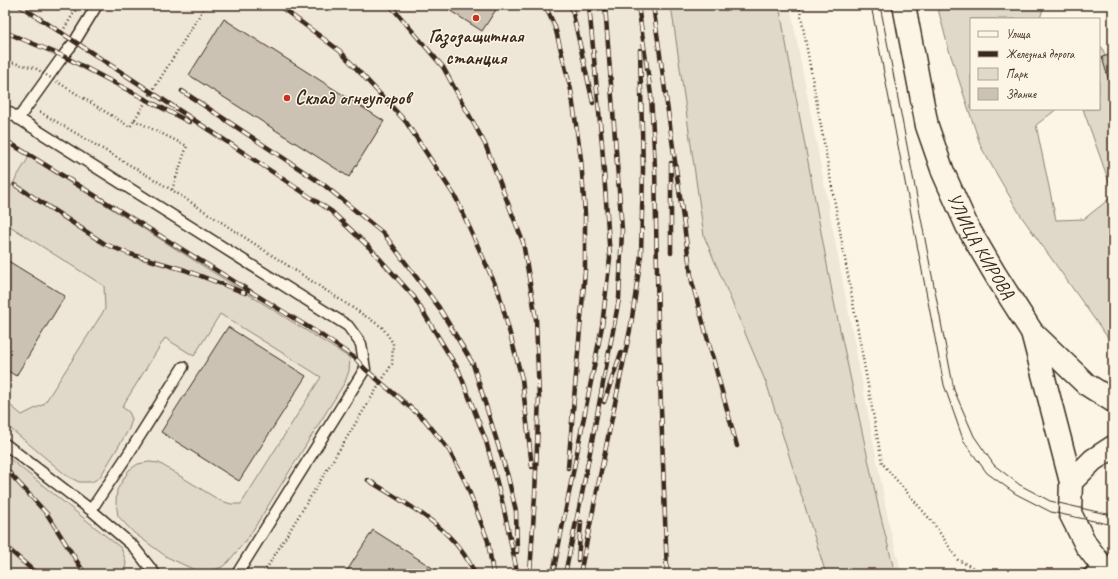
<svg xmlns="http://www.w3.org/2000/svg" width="1118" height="579" viewBox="0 0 1118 579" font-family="Caveat,sans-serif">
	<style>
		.built { fill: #eee6d6 }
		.green { fill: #e0d8c8; stroke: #8e8173 }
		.building { fill: #ccc2b3; stroke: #3b2a1e }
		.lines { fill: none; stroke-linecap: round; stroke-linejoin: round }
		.lane-casing { stroke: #3b2a1e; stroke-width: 13 }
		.secondary-casing { stroke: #3b2a1e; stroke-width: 25 }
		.primary-casing { stroke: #3b2a1e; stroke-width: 25 }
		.path { stroke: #3b2a1e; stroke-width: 2.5; stroke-dasharray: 1 3; stroke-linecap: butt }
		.lane { stroke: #fcf5e5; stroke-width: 10 }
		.secondary { stroke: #fcf5e5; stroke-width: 22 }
		.primary { stroke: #fcf5e5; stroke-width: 22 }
		.tram { stroke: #3b2a1e; stroke-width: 1 }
		.rail-casing { stroke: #3b2a1e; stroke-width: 4.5 }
		.rail { stroke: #fcf5e5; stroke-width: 3; stroke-dasharray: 9; stroke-linecap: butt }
		.path-bridge { stroke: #3b2a1e; stroke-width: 2.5; stroke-dasharray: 1 3; stroke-linecap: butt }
		.poi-dot { fill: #c8321e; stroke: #fcf5e5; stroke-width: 1.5 }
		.labels { text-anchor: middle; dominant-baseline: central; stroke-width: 3; stroke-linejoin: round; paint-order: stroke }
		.poi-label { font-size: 19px; font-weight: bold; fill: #3b2a1e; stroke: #fcf5e5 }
		.street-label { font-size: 19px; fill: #3b2a1e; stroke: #fcf5e5 }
	</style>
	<rect width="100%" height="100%" fill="#fcf5e5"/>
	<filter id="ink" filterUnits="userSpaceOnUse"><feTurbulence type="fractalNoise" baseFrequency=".025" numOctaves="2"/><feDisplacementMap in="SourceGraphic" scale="8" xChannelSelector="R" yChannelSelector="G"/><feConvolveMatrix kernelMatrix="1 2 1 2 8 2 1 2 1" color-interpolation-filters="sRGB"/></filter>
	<g filter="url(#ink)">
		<path class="built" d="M5 5H790L890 529 902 574H5Z"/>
		<path class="green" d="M671 5H779L834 302 878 505 895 574H826L767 385 704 236Z
			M937 5H1044L1040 19H971V109H1057L1036 125 1056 220 1084 219 1113 196V345L1021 216 981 147 948 47Z
			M1099 47H1102L1113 78V193L1083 109H1099Z
			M29 157 350 358 349 371 345 382 248 538 228 562 222 567 213 570 200 572 184 565 167 557 134 533 118 516 116 502 117 490 129 470 138 464 149 462 159 463 219 500 231 504H241L321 377 220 314 194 356 165 338 122 407 129 412 132 419 129 429 100 477 92 482H79L67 476 5 424V401L22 415 44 404 105 309 104 286 5 223V196Z
			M5 455 121 548C125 559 129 563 122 574H5Z"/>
		<path class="building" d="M441 5H499L482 31Z
			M224 19 384 121 349 177 189 75Z
			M1113 54V95L1102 57Z
			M5 259 65 296 16 376 5 369Z
			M228 327 306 376 239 481 161 432Z
			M373 530 442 574H345Z"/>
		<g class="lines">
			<g class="lane-casing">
				<path id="lane" d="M5 110 348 326 361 344 365 369 237 574
					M18 119 63 56 75 41 97 5
					M5 444 91 510 133 546 155 574
					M91 510 129 453 183 367
					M1088 574 1104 569"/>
			</g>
			<g class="secondary-casing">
				<g id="secondary">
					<path id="s1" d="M904 5 927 126 943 172 967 226 995 274 1032 332 1071 482"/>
					<path d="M1032 332 1086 384 1113 401"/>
				</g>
			</g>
			<g class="primary-casing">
				<path id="primary" d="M1108 574 1086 545 1070 513 1071 482 1093 460 1113 447"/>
			</g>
			<path class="path" d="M799 5 882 463 934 524 958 560 986 574
				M60 35 79 5
				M40 112 172 190 382 327 393 343 392 364 263 574
				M134 120 187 146 172 190"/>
			<use href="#lane" class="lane"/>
			<use href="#secondary" class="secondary"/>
			<use href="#primary" class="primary"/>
			<path class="tram" d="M871 5 944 385 964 442 987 473 1016 494 1051 512 1113 525
				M880 5 954 390 974 436 994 465 1020 485 1050 501 1102 513 1113 515"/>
			<g class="rail-casing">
				<path id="rail" d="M19 5 235 147 331 211 371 249 414 297 459 371 486 441 503 505 517 572
					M278 5 340 51 406 122 456 198 499 293 522 379 532 467
					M390 5 443 67 485 144 523 242 536 319 539 397 535 495 530 574
					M545 5 555 27 571 90 581 159 585 214V271L568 468
					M571 5 593 103
					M638 5 651 95 655 167 658 324 667 574
					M653 5 692 282 737 446
					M5 32 63 56 189 122
					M182 91 324 185 384 234 438 306 473 364 508 477 516 511 517 552
					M5 140 321 335 355 358 365 369 425 420 449 450 466 483 488 541 493 574
					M671 163V253
					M15 185 105 244 130 254 185 270 245 293
					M604 402 621 353
					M5 468 47 514 85 574
					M368 480C408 505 455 528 475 574
					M5 546 37 574
					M578 560 581 522
					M553 574 602 326 610 258 602 144 589 5
					M565 574 582 494 619 299 622 230 605 5
					M580 574 631 325 641 255 643 169 640 50"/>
			</g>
			<use href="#rail" class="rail"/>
			<path class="path-bridge" d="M5 61 35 68 130 127 206 5"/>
		</g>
	</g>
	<g class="poi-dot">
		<circle cx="476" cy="18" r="4"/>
		<circle cx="287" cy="98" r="4"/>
	</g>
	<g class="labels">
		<g class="poi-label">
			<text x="476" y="36">Газозащитная<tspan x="476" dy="22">станция</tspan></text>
			<text x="295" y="98" text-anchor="start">Склад огнеупоров</text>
		</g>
		<g class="street-label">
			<text stroke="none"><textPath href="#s1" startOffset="255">УЛИЦА КИРОВА</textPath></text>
		</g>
	</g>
	<rect width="1118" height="579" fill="none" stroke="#fcf5e5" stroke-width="20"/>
	<rect x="10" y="10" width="1098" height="559" fill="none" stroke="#3b2a1e" stroke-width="1.5" filter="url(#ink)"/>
	<rect x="970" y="18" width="130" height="92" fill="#fcf5e5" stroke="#afa495"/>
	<rect x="978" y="31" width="20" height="6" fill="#fcf5e5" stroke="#afa495"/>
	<text x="1006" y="38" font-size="12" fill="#3b2a1e">Улица</text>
	<rect x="978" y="51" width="20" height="6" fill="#3b2a1e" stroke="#afa495"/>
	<text x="1006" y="58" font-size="12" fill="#3b2a1e">Железная дорога</text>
	<rect x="978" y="68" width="20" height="12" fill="#e0d8c8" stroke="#afa495"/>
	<text x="1006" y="78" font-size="12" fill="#3b2a1e">Парк</text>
	<rect x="978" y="88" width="20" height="12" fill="#ccc2b3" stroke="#afa495"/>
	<text x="1006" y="98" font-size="12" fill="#3b2a1e">Здание</text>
</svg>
